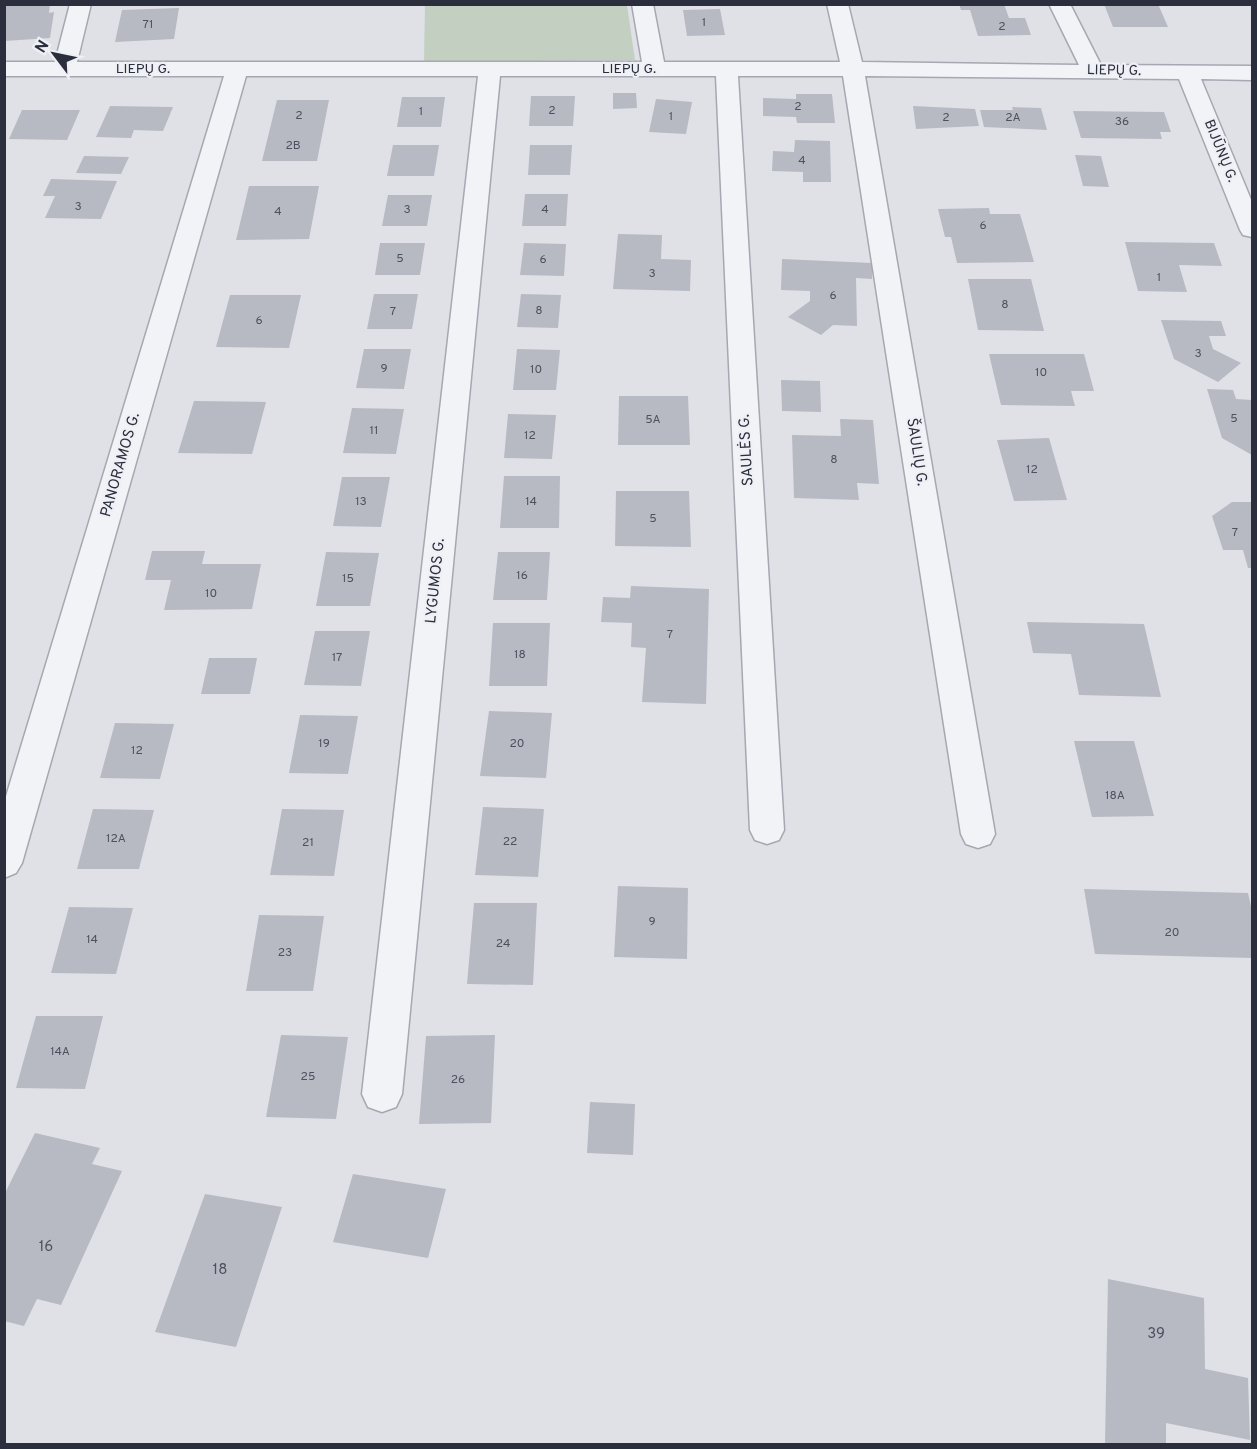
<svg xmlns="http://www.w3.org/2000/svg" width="1257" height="1449" viewBox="0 0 1257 1449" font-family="Overpass,sans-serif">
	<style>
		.green { fill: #c3d0c1 }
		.building { fill: #b7bac3 }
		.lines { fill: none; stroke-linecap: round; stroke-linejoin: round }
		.minor-casing { stroke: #a5a8b1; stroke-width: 3 }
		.minor { fill: #f2f3f6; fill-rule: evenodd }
		.labels { text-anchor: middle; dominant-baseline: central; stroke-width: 4.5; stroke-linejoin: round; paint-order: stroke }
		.number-label { font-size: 12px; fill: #4d515e }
		.far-street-label { font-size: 14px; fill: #2a2e3d; stroke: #eff0f5 }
		.street-label { font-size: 15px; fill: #2a2e3d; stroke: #eff0f5 }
		.near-number-label { font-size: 15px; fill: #4d515e }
	</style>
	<rect width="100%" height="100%" fill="#dfe1e7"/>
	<path class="green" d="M425 4 627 5 635 60 424 62Z"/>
	<path class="building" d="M4 4H50L49 13 54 12 50 38 4 41Z
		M959 4H1004L1009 18H1025L1031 35 978 36 970 10H961Z
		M1104 4H1158L1168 27H1113Z
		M179 8 174 39 115 42 122 10Z
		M720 9 725 35 687 36 683 10Z
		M613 93H636L637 108 613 109Z
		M796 94H832L835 123H797L796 117 763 116V98L796 99Z
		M531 96H575L573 126H529Z
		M402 97H445L441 127H397Z
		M656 99 692 102 686 134 649 132Z
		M277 100H329L317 161H262Z
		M110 106 173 107 163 131 134 130 131 138 96 137Z
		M913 106 975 109 979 126 916 129Z
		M1012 107 1041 108 1047 130 984 127 980 110H1013Z
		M22 110H80L67 140 9 139Z
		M1073 111 1164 112 1171 132H1160L1162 139 1081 138Z
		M795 140 830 141 831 182H803V172L772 171 773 151 794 152Z
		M393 145H439L434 176H387Z
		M530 145H572L570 175H528Z
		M1075 155 1101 156 1109 187 1083 186Z
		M84 156 129 157 121 174 76 173Z
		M51 179 117 181 101 219 45 218 55 196H43Z
		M249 186H319L309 239 236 240Z
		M525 194H568L566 226H522Z
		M388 195H432L427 226H382Z
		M989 208 990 214H1020L1034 262 957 263 951 237H945L938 209Z
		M618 234 662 235 661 259 691 260 690 291 613 289Z
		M1125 242 1214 243 1222 266 1179 265 1187 292 1138 291Z
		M380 243H425L420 275H375Z
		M524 243 566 244 564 276 520 275Z
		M782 259 872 263V279L856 278 857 326 833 325 821 335 788 317 810 301V291L781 290Z
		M968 279H1031L1044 331 978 330Z
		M374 294H418L412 329H367Z
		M521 294 561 295 558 328 517 327Z
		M230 295H301L289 348 216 347Z
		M1161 320 1221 321 1226 336H1209L1213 349 1241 363 1218 382 1174 359Z
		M364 349H411L404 389 356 388Z
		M517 349 560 350 556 390H513Z
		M989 354H1084L1094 391H1071L1075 406 1001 405Z
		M781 380 820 381 821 412 782 411Z
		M1207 389 1233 390 1236 399 1252 400V455L1222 438Z
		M619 396H688L690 445H618Z
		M194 401 266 402 252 454 178 453Z
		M352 408 404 409 396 454 343 453Z
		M508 414 556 415 552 459 504 458Z
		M840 419 873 420 879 484 857 483 859 500 794 498 792 435 841 436Z
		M1049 438 1067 500 1014 501 997 440Z
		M504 476H560L559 528H500Z
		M342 477H390L381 527 333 526Z
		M616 491H689L691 547 615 546Z
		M1232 502H1252V568H1248L1243 550H1223L1212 516Z
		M152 551H205L202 564H261L252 609 164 610 171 580H145Z
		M326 552 379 553 370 606H316Z
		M498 552H550L547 600H493Z
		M631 586 709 589 706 704 642 702 646 648 631 647 632 623 601 622 603 597 630 598Z
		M1027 622 1144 624 1161 697 1079 695 1071 654 1033 653Z
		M493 623H550L547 686H489Z
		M315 631H370L361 686 304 685Z
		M209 658H257L250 694H201Z
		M489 711 552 713 546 778 480 776Z
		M300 715 358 716 348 774 289 773Z
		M115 723 174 724 160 779 100 778Z
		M1074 741H1134L1154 816 1092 817Z
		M483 807 544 809 538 877 475 875Z
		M93 809 154 810 139 869H77Z
		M282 809 344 810 334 876 270 875Z
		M618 886 688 888 687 959 614 957Z
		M1084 889 1248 893 1252 911V958L1095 954Z
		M474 903H537L533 985 467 984Z
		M69 907 133 908 116 974 51 973Z
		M259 915 324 916 313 991H246Z
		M36 1016H103L85 1089 16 1088Z
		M281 1035 348 1037 336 1119 266 1117Z
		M495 1035 491 1123 419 1124 426 1036Z
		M590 1102 635 1104 633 1155 587 1153Z
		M35 1133 100 1148 92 1164 122 1171 61 1305 37 1299 24 1326 4 1321V1195Z
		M353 1174 446 1189 428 1258 333 1242Z
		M205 1194 282 1207 236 1347 155 1332Z
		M1108 1279 1204 1298 1205 1369 1248 1378 1250 1440 1166 1423V1444H1105Z"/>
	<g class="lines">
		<g class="minor-casing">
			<path id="minor" d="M70 4H91L77 62H642L632 4H653L664 62H840L827 4H848L862 62 1079 65 1049 4H1070L1101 65 1252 66V80L1201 79 1252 202V237L1243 235 1240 230 1179 79 865 76 995 834 990 844 978 848 966 844 961 834 843 76H738L784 830 779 840 767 844 755 840 750 830 716 76H500L402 1094 396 1107 382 1112 368 1107 362 1094 478 76H246L22 863 16 873 4 878V803L224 76H4V62H55Z"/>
		</g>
		<use href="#minor" class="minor"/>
	</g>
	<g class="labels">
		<g class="number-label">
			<text x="704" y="23">1</text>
			<text x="148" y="25">71</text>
			<text x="1002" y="27">2</text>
			<text x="798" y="107">2</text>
			<text x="552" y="111">2</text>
			<text x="421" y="112">1</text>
			<text x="299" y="116">2</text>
			<text x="671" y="117">1</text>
			<text x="946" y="118">2</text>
			<text x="1013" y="118">2A</text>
			<text x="1122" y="122">36</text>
			<text x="293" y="146">2B</text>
			<text x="802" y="161">4</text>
			<text x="78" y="207">3</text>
			<text x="407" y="210">3</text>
			<text x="545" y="210">4</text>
			<text x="278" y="212">4</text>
			<text x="983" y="226">6</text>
			<text x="400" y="259">5</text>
			<text x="543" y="260">6</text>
			<text x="652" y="274">3</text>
			<text x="1159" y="278">1</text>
			<text x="833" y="296">6</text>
			<text x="1005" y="305">8</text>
			<text x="539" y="311">8</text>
			<text x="393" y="312">7</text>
			<text x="259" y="321">6</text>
			<text x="1198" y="354">3</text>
			<text x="384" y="369">9</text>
			<text x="536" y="370">10</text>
			<text x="1041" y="373">10</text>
			<text x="1234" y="419">5</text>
			<text x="653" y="420">5A</text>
			<text x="374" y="431">11</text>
			<text x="530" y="436">12</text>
			<text x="834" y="460">8</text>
			<text x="1032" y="470">12</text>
			<text x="361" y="502">13</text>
			<text x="531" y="502">14</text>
			<text x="653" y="519">5</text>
			<text x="1235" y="533">7</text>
			<text x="522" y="576">16</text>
			<text x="348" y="579">15</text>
			<text x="211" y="594">10</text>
			<text x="670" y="635">7</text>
			<text x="520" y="655">18</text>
			<text x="337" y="658">17</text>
			<text x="324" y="744">19</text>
			<text x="517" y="744">20</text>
			<text x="137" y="751">12</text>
			<text x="1115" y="796">18A</text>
			<text x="116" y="839">12A</text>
			<text x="510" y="842">22</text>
			<text x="308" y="843">21</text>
			<text x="652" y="922">9</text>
			<text x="1172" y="933">20</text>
			<text x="92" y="940">14</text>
			<text x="503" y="944">24</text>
			<text x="285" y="953">23</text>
			<text x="60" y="1052">14A</text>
			<text x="308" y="1077">25</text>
			<text x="458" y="1080">26</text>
		</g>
		<g class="far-street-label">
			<text x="143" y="69">LIEPŲ G.</text>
			<text x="629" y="69">LIEPŲ G.</text>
			<text transform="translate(1114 71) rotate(1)">LIEPŲ G.</text>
			<text transform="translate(1220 151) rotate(68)">BIJŪNŲ G.</text>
		</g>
		<g class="street-label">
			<text transform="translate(747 450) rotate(-93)">SAULĖS G.</text>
			<text transform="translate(916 452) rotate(81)">ŠAULIŲ G.</text>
			<text transform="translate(121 465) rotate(-74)">PANORAMOS G.</text>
			<text transform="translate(436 581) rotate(-84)">LYGUMOS G.</text>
		</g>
		<g class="near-number-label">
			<text x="46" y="1247">16</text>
			<text x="220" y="1270">18</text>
			<text x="1156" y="1334">39</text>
		</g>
	</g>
	<rect width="1257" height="1449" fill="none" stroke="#2a2e3d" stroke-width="12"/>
	<g transform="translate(54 54) rotate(302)" stroke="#eff0f5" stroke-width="4.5" paint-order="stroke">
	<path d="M0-4.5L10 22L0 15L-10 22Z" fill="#2a2e3d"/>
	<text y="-9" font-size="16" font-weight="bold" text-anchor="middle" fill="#2a2e3d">N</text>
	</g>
</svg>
